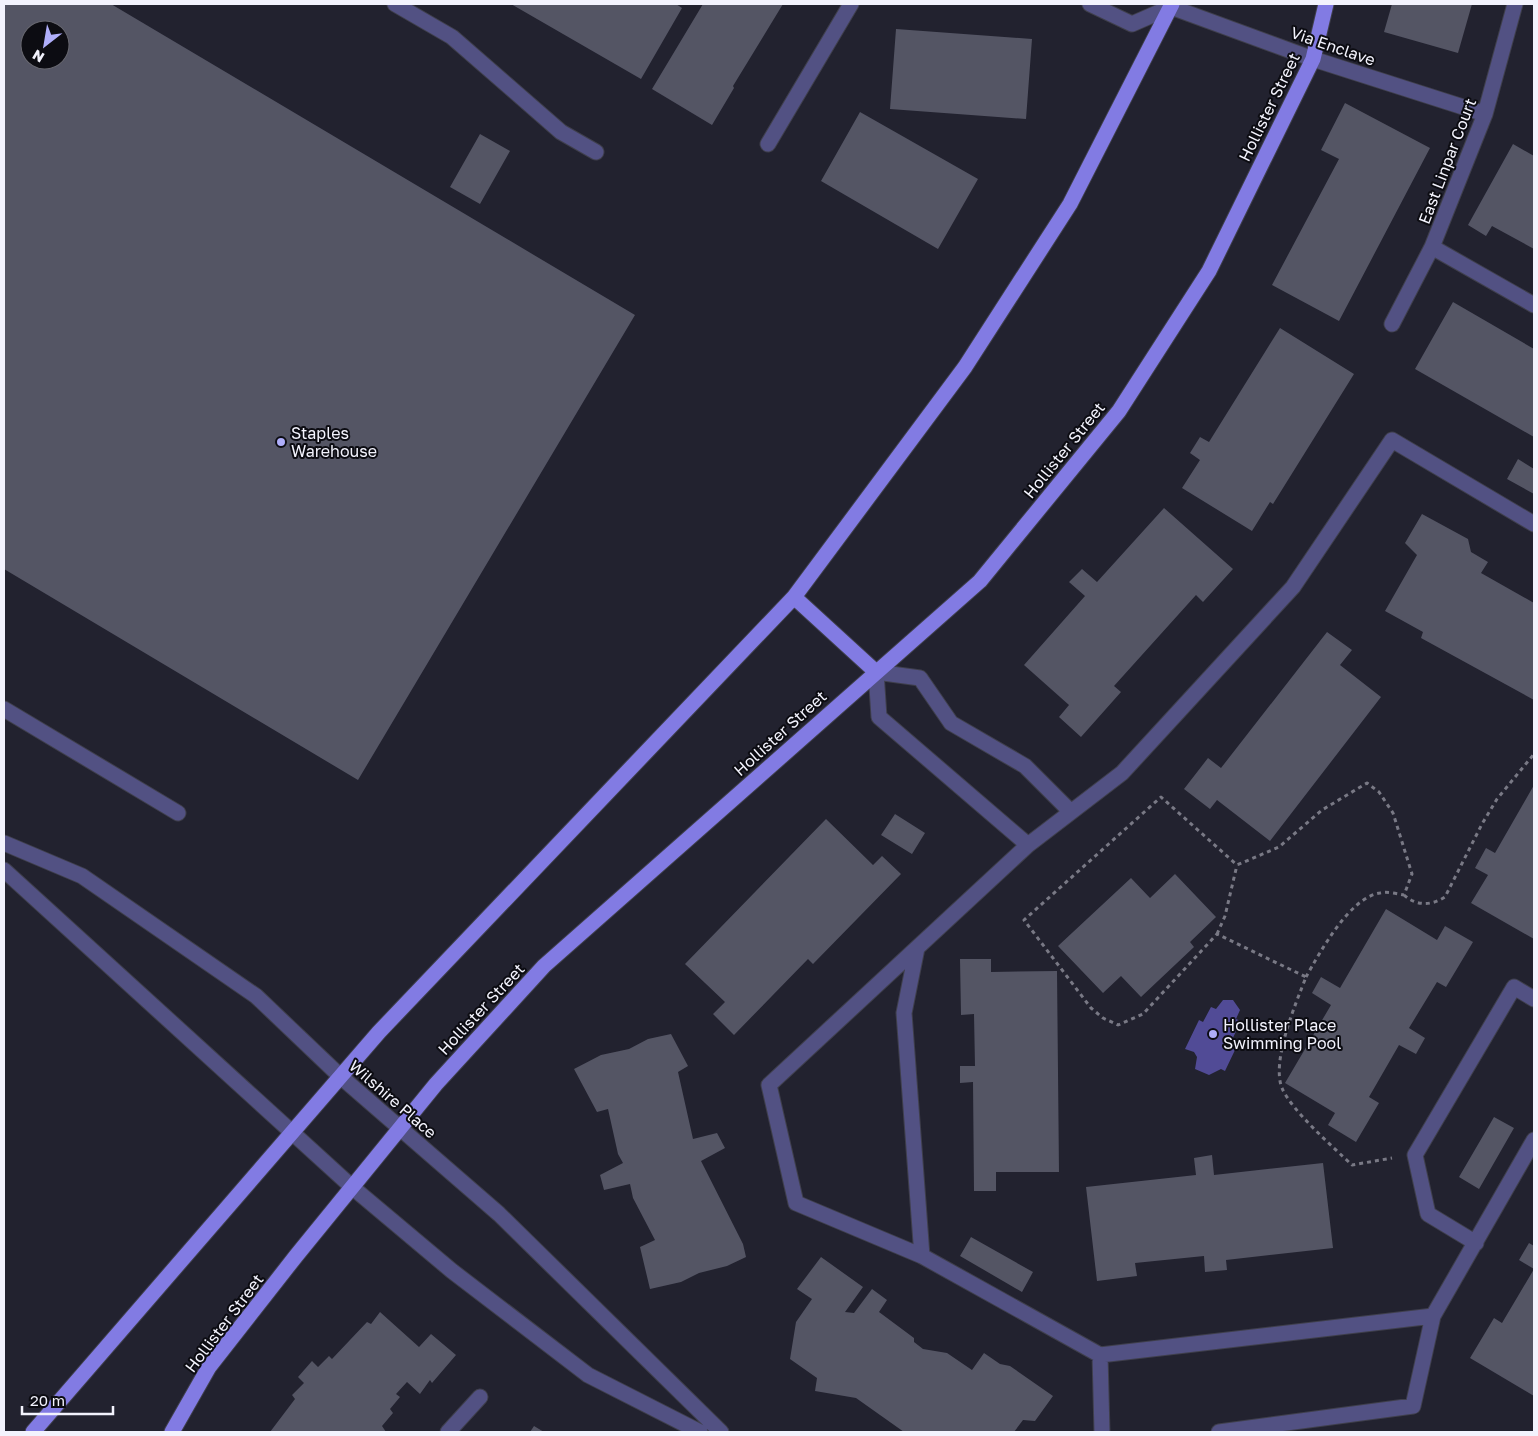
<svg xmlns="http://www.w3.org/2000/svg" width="1538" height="1436" viewBox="0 0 1538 1436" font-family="'Golos Text',sans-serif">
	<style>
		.water { fill: #514b96 }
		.building { fill: #545564; fill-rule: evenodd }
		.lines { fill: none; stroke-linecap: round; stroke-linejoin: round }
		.minor-casing { stroke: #3f3f4c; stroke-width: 17 }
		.major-casing { stroke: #3f3f4c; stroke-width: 17 }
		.path { stroke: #797985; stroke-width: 3; stroke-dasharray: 4 4; stroke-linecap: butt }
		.minor { stroke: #525183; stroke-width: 15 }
		.major { stroke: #827be3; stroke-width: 15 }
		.poi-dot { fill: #afaefa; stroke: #0c0c12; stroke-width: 2 }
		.labels { text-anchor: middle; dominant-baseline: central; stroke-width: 4; stroke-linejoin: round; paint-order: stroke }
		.street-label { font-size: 16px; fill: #f3f3fd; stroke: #0c0c12 }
		.poi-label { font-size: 16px; fill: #f3f3fd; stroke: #0c0c12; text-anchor: start }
	</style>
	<rect width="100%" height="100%" fill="#22222f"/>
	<path class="water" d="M1223 1000H1233L1240 1010 1236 1019 1241 1021 1229 1046 1235 1050 1225 1071 1221 1069 1209 1075 1195 1069 1197 1057 1194 1052 1185 1049 1199 1020 1203 1022 1211 1007 1216 1009Z"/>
	<path class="building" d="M4 4H111L635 315 358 780 4 569ZM30 30H60V60H30Z
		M511 4H676L682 8 641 79Z
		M703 4H783L733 86 734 88 712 125 652 89Z
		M1392 4H1472L1458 53 1384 32Z
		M896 29 1032 39 1026 119 890 109Z
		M1345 103 1430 148 1339 321 1272 285 1339 159 1321 150Z
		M860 112 978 179 938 249 821 181Z
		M480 134 510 151 480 204 450 187Z
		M1513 144 1534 156V249L1492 226 1486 236 1468 225Z
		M1453 302 1534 349V437L1415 369Z
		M1280 328 1354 374 1273 504 1270 502 1252 531 1182 488 1200 460 1190 453 1200 437 1209 442Z
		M1518 459 1534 469V494L1507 479Z
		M1164 508 1233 569 1203 602 1196 595 1114 686 1121 692 1081 737 1059 717 1069 705 1024 665 1085 596 1069 582 1082 569 1097 582Z
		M1422 514 1468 539 1471 552 1488 562 1481 573 1534 603V700L1421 638 1423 632 1385 611 1417 555 1405 543Z
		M1327 632 1352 650 1340 665 1381 697 1270 841 1217 800 1210 809 1184 789 1208 758 1221 768Z
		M1534 785V939L1471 903 1488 875 1475 868 1486 848 1495 853Z
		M895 814 925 833 912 854 881 835Z
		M826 819 873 865 882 856 901 874 813 964 808 959 734 1035 713 1014 725 1002 685 964Z
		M1175 874 1216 917 1190 942 1194 947 1141 997 1121 976 1103 993 1058 946 1131 878 1150 898Z
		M1386 909 1437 940 1445 926 1473 942 1446 987 1437 982 1409 1028 1425 1038 1416 1054 1399 1045 1369 1097 1379 1103 1356 1142 1328 1125 1335 1113 1285 1083 1331 1005 1312 993 1321 977 1340 988Z
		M960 959H991V972L1057 971 1059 1172H996V1191H974L973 1082 960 1083V1066H975L974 1014 961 1015Z
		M671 1034 688 1066 678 1072 693 1139 717 1133 725 1148 701 1161 743 1244 746 1257 727 1266 699 1273 681 1282 650 1289 640 1247 655 1240 633 1198 630 1184 604 1190 600 1175 623 1163 618 1154 608 1109 597 1112 574 1069 601 1055 629 1049 648 1039Z
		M1494 1117 1514 1128 1479 1189 1459 1177Z
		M1212 1155 1214 1175 1323 1163 1333 1248 1226 1260 1227 1270 1205 1272 1204 1256 1135 1263 1137 1276 1097 1281 1086 1187 1196 1175 1194 1158Z
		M971 1237 1033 1272 1022 1292 960 1256Z
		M1529 1243 1534 1246V1396L1470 1358 1494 1318 1502 1323 1534 1269 1519 1260Z
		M821 1257 863 1287 845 1312 854 1313 872 1289 887 1300 879 1312 914 1338V1342L923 1349 947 1353 972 1370 984 1353 1000 1364 1010 1366 1053 1396 1035 1421 1023 1420 1014 1432H904L856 1398 815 1391 817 1378 790 1359 796 1322 812 1299 797 1289Z
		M380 1312 419 1347 431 1334 456 1355 432 1383 430 1380 420 1394 407 1382 396 1394 400 1397 390 1409 393 1413 382 1426 386 1432H270L295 1399 292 1395 304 1383 298 1377 312 1361 318 1367 329 1356 332 1359 367 1322 371 1324Z
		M534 1426 544 1432H530Z"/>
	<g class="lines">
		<g class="minor-casing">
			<path id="minor" d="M395 4 452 37 561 132 596 152
				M1090 4 1132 24 1171 7
				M1171 7 1313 59 1485 114
				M768 144 851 4
				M1432 247 1534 305
				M1392 324 1432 247 1485 114 1515 4
				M1534 524 1392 440 1293 587 1122 773 1028 845 769 1085 796 1203 922 1256 1100 1355 1433 1316 1534 1140
				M4 709 178 813
				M4 843 82 876 256 996 340 1076 499 1214 721 1432
				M1028 845 879 717 876 672 920 678 951 723 1025 766 1070 811
				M4 870 352 1187 452 1271 588 1375 700 1432
				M917 948 904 1013 922 1256
				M1476 1243 1428 1214 1415 1155 1514 987 1534 999
				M1100 1355 1102 1432
				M448 1432 480 1397
				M1219 1432 1413 1406 1433 1316"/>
		</g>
		<g class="major-casing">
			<path id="major" d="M794 597 876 672
				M33 1432 379 1032 794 597 965 367 1070 204 1172 4
				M172 1432 209 1367 296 1256 436 1084 544 966 980 581 1119 411 1209 271 1313 59 1326 4"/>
		</g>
		<path class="path" d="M1404 895C1416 906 1431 906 1445 897L1482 824 1497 799 1534 754
			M1217 934 1225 916 1237 865
			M1306 977C1320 952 1350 897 1380 893 1387 891 1397 894 1404 895L1412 874 1393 813 1379 792 1367 783 1322 810 1279 847 1237 865 1161 797 1024 920 1091 1008 1103 1018 1118 1025 1143 1014 1217 934 1306 977C1296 1003 1271 1061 1282 1088 1291 1110 1334 1148 1352 1165L1392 1158"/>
		<use href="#minor" class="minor"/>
		<use href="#major" class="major"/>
	</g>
	<g class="poi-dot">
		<circle cx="281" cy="442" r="5"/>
		<circle cx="1213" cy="1034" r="5"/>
	</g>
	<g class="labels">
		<g class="street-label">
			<text transform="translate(1333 46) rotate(19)">Via Enclave</text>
			<text transform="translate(1269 107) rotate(-64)">Hollister Street</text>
			<text transform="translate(1447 161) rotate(-69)">East Linpar Court</text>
			<text transform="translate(1064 450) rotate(-51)">Hollister Street</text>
			<text transform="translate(780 733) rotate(-42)">Hollister Street</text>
			<text transform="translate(481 1009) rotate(-47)">Hollister Street</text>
			<text transform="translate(393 1099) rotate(41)">Wilshire Place</text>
			<text transform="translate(224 1323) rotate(-53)">Hollister Street</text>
		</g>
		<g class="poi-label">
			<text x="291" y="433">Staples<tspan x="291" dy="18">Warehouse</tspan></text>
			<text x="1223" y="1025">Hollister Place<tspan x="1223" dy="18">Swimming Pool</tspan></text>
		</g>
	</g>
	<rect width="1538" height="1436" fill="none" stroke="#f3f3fd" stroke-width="10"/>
	<g transform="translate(45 45) rotate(211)"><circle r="24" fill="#0c0c12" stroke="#686870"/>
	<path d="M0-4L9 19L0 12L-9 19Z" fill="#afaefa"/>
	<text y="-8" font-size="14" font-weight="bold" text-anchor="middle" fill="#f3f3fd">N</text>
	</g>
	<path d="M22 1406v8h91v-8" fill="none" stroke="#f3f3fd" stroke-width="2.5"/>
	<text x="30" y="1406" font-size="15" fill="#f3f3fd" stroke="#0c0c12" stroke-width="4" paint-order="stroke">20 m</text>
</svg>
